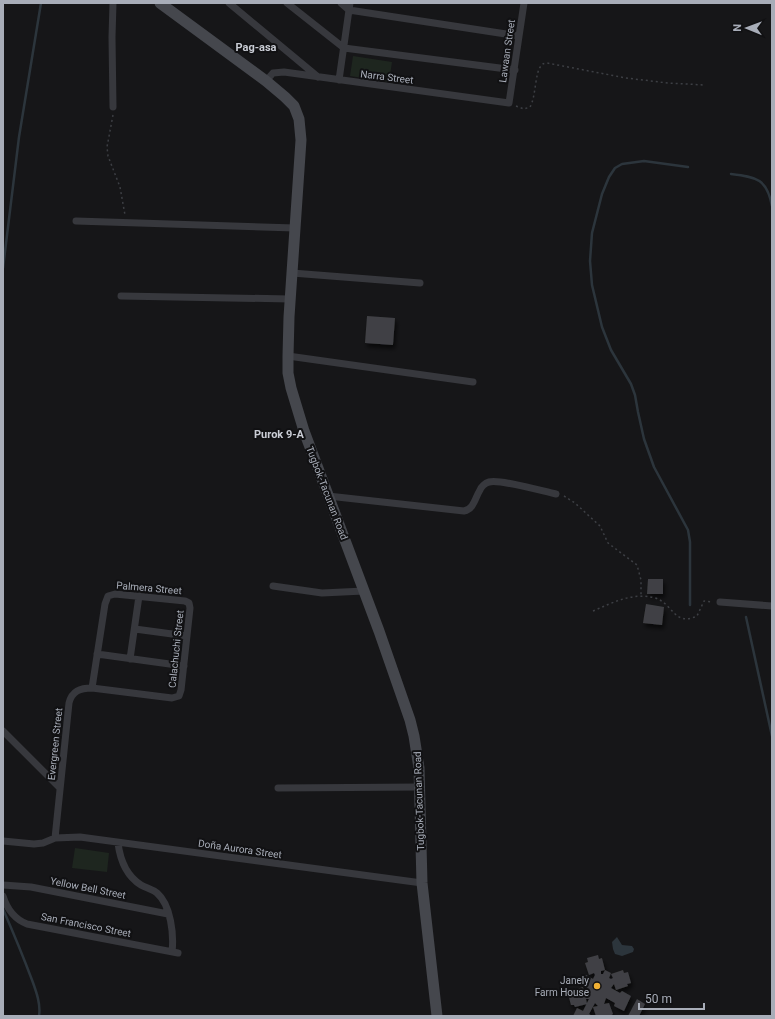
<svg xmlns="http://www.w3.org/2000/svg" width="775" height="1019" viewBox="0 0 775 1019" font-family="Roboto,sans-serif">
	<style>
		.pitch { fill: #1e261f }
		.water { fill: #2c353c }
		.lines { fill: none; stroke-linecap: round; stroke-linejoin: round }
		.stream { stroke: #2c353c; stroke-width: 2.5 }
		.building { fill: #404145; filter: url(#shadow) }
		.path { stroke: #3d3f44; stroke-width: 1.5; stroke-dasharray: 2 3; stroke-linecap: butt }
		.street { stroke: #37383d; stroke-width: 7 }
		.secondary { stroke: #45474d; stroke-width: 11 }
		.poi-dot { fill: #f2b134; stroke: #111113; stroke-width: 1.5 }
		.labels { text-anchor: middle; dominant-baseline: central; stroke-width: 4; stroke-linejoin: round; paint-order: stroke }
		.street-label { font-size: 10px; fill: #a8adb8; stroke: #111113 }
		.poi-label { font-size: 10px; fill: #a8adb8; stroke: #111113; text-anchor: end }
		.neighbourhood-label { font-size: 11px; font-weight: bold; fill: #c9ccd4; stroke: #111113 }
	</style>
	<defs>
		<filter id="shadow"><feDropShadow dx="2" dy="4" stdDeviation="2" flood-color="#0009"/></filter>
	</defs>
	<rect width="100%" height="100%" fill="#161618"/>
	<path class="pitch" d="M353 56 392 62 389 82 350 76Z
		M75 848 109 853 107 872 72 868Z"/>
	<path class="water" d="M617 937 622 945 632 946 634 949 633 952 622 956 615 954 613 949 612 942Z"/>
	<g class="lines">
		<path class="stream" d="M688 167 644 161 622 164 615 168 609 177 602 194 592 233 590 261 592 285 602 327 611 350 631 384 635 395 638 412 644 439 654 467 688 530 690 542V605
			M731 174C757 177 767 179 772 206
			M3 268 19 137 41 3
			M746 617 772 736
			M3 909C13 932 23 956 32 980 36 991 41 1004 39 1016"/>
	</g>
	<path class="building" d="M367 316 395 318 393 345 365 343Z
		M648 579H663V594H647Z
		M646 604 664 607 662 625 643 623Z
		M598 955 599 959 602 958 605 970 601 971V974H603L605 970 611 973 609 978 611 979 613 978 611 974 623 970 624 973 628 972 631 983 627 984 628 986 616 990 614 984 611 988 620 993 622 991 631 996 624 1011 614 1006 615 1003 606 998 604 1004 609 1003 613 1014 610 1016H596L593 1007 598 1006 595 1003 589 1014 592 1016H573L577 1008 583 1011 589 999H586L587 1004 575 1007 574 1005H571L568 994 571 993V991L583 987 584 992H586L588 988 581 985 586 975 593 979 595 975 594 973 589 975 585 963 588 962 587 958Z
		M637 999 645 1004 639 1016H628Z"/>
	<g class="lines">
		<path class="path" d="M516 106 524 109 530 107C536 97 535 72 541 66 543 63 544 64 547 63L626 78 668 83 704 85
			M113 115 107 147 108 156 120 187 125 215
			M564 496 575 503 600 526 608 543 637 565 641 580V596
			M593 611C614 602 633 592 655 598 673 603 674 627 697 616L704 601 713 602"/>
		<path class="street" d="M229 3 318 77
			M287 3 344 48 515 70
			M341 3 349 10 519 36
			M339 80 350 3
			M266 81 273 73 284 72 509 103 524 3
			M113 107 112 37 113 3
			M76 221 295 228
			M292 273 420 283
			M121 296 290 299
			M288 356 473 382
			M328 496 464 511C474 509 475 498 480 490 481 487 485 483 489 482 500 479 542 491 556 494
			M273 586 322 593 364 591
			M720 602 772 606
			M135 629 187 636
			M97 654 184 666
			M130 659 139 596
			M3 731 60 788
			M278 788 420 787
			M55 838 69 703C72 691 80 688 92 688L172 698 179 696 181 690 190 608 189 603 185 601 115 594 108 596 105 604 92 688
			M3 841 34 844 43 843 55 838 80 837 422 883
			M118 843C120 859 125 875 141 885 146 888 152 889 157 893 171 905 174 935 172 952
			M3 885 31 887 168 914
			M3 896C7 909 14 919 27 924L178 953"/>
		<path class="secondary" d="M160 3 266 81 285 97 294 106 299 119 301 140 289 317 288 356V373L291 388 304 431 379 631 410 720 414 736 419 768 422 883 437 1016"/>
	</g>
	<circle class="poi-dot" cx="597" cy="986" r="4"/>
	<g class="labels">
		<g class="street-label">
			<text transform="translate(507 51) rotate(-82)">Lawaan Street</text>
			<text transform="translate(387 77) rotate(7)">Narra Street</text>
			<text transform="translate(327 493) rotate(69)">Tugbok-Tacunan Road</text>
			<text transform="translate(149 588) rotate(5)">Palmera Street</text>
			<text transform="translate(176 649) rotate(-84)">Calachuchi Street</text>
			<text transform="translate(55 744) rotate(-84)">Evergreen Street</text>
			<text transform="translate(419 801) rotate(-92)">Tugbok-Tacunan Road</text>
			<text transform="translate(240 849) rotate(8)">Doña Aurora Street</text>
			<text transform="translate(88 888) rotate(11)">Yellow Bell Street</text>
			<text transform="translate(86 925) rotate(11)">San Francisco Street</text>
		</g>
		<g class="poi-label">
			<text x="589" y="980">Janely<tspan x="589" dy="12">Farm House</tspan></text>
		</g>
		<g class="neighbourhood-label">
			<text x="256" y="47">Pag-asa</text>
			<text x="279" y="434">Purok 9-A</text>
		</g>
	</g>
	<rect width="775" height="1019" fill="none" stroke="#a8adb8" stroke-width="8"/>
	<g transform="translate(747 28) rotate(271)" stroke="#111113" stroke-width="3" paint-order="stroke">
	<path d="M0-3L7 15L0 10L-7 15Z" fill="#a8adb8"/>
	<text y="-6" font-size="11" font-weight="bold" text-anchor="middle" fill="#a8adb8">N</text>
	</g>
	<path d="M639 1003v6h65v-6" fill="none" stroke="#a8adb8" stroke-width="2"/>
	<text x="645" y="1003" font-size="12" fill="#a8adb8" stroke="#111113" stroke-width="3" paint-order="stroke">50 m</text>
</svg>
